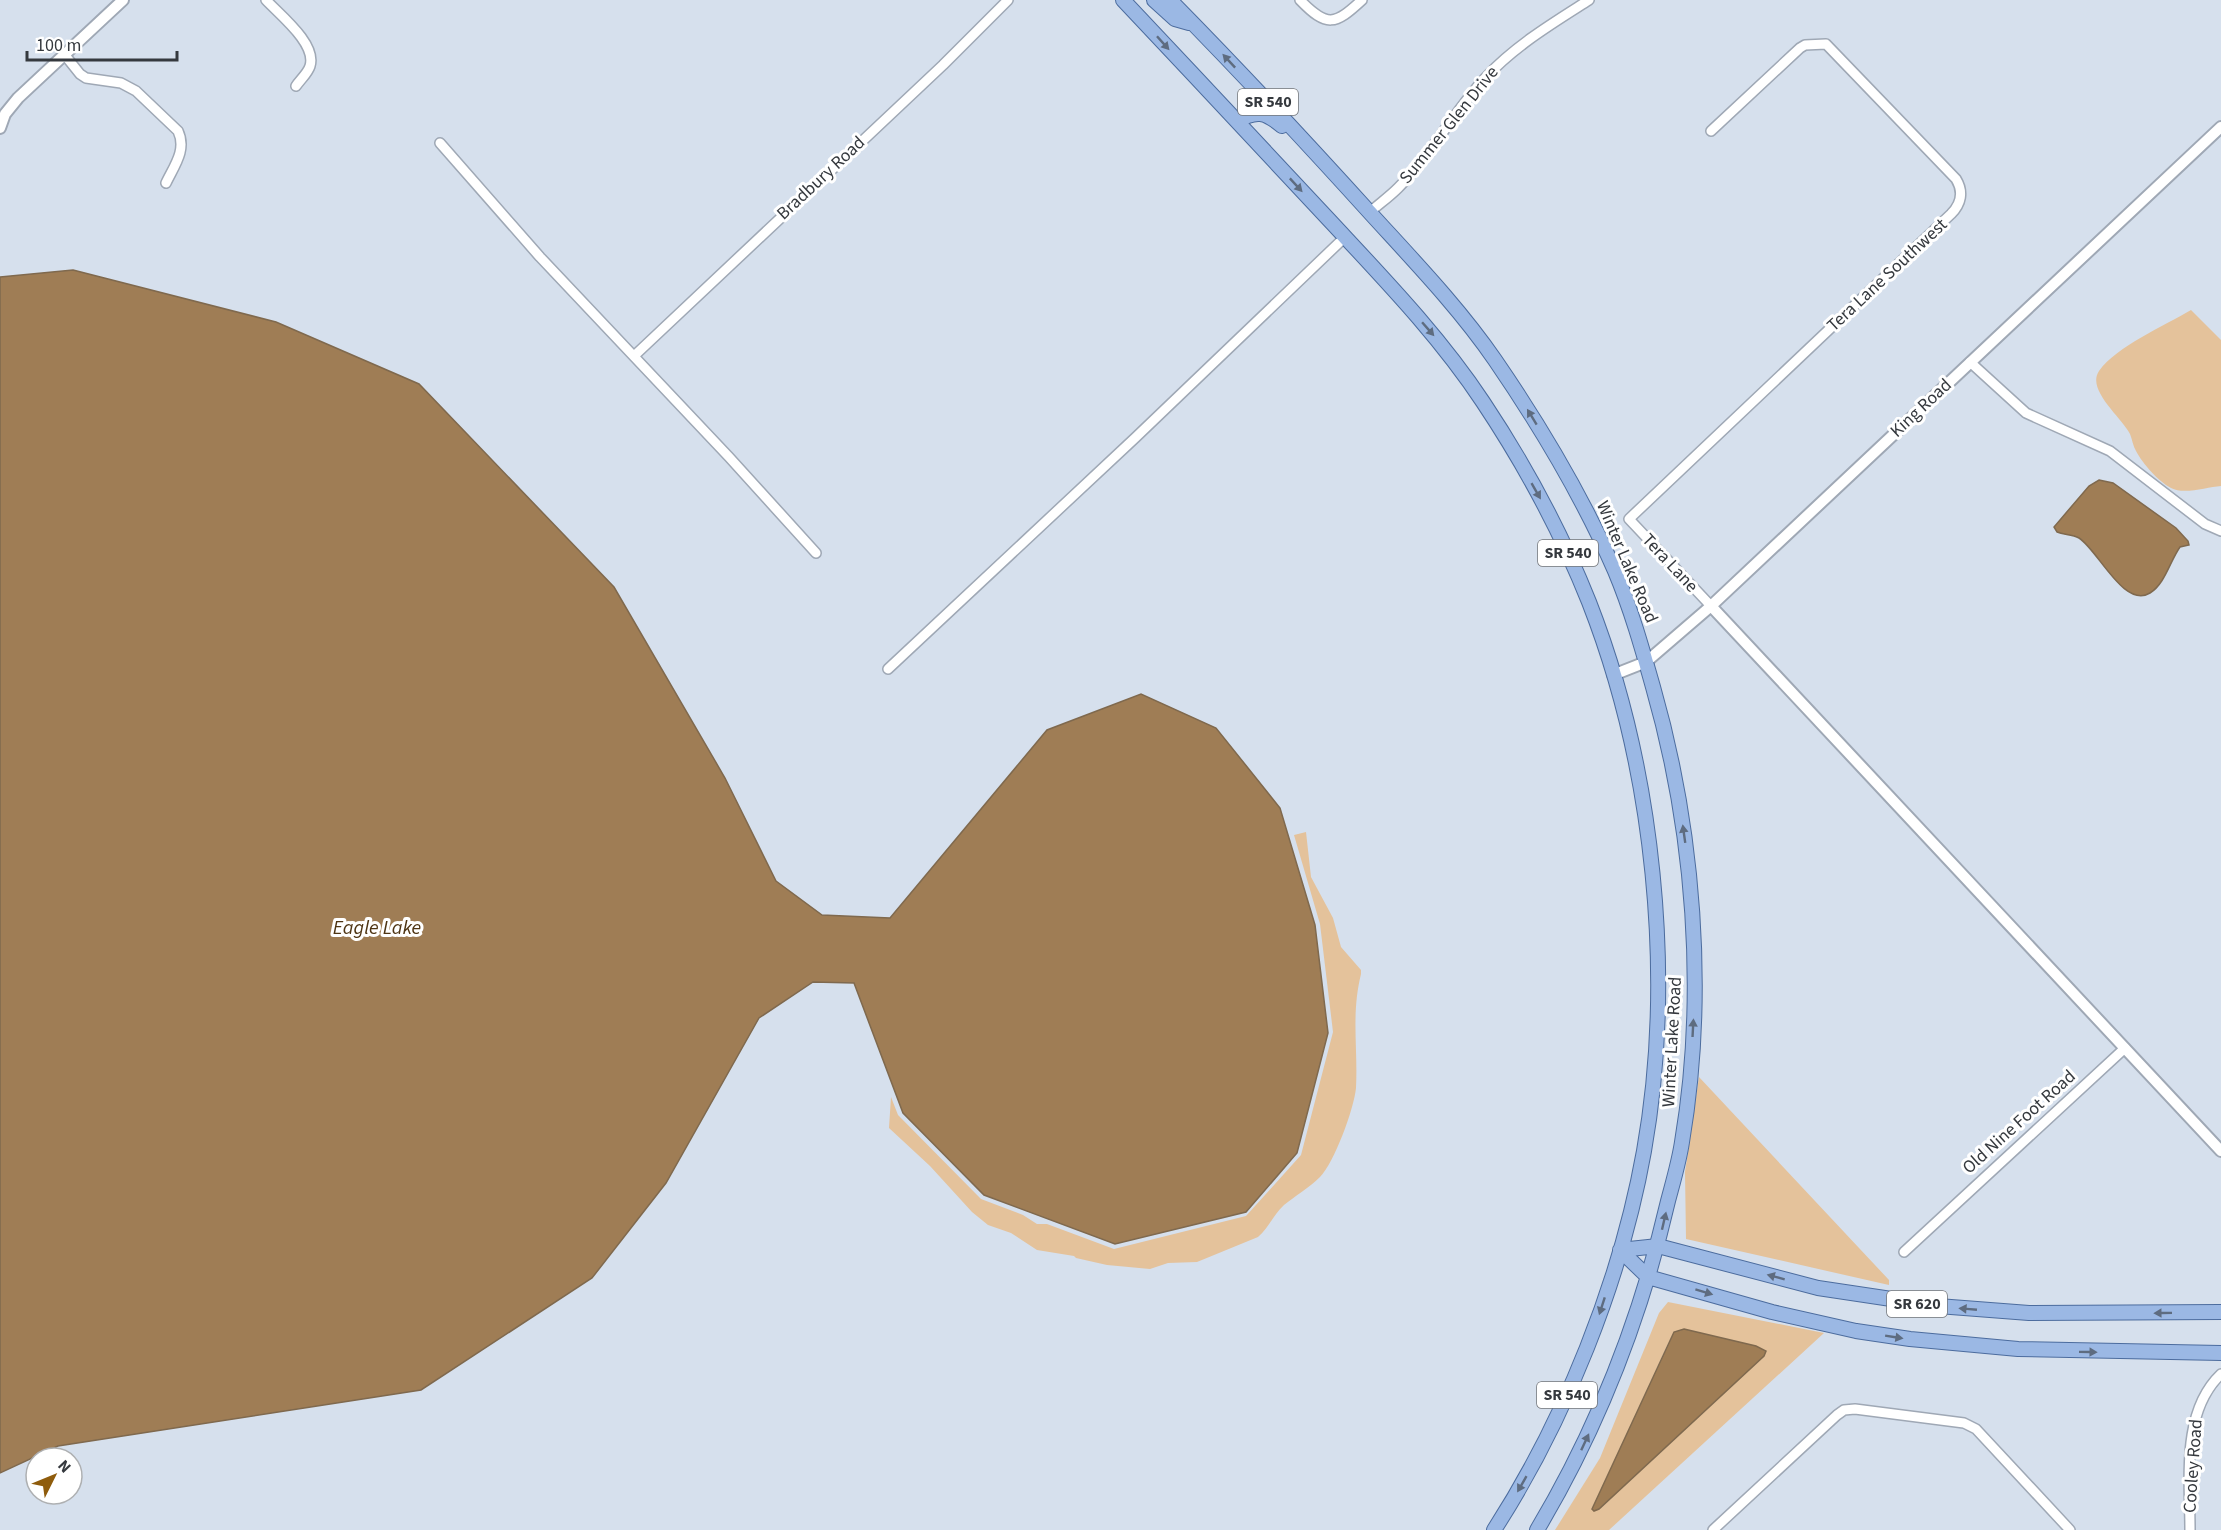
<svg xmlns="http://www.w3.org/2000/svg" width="2221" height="1530" viewBox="0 0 2221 1530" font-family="'Source Sans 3',sans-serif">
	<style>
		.green { fill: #e4c29b; fill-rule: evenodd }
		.water { fill: #9f7d55; stroke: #7f694e; stroke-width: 1.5 }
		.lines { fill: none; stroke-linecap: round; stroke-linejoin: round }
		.minor-casing { stroke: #9fa8b5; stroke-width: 12 }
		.tertiary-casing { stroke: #9fa8b5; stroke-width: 14 }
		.primary-casing { stroke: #4c6c9e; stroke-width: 16 }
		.minor { stroke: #fff; stroke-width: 9 }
		.tertiary { stroke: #fff; stroke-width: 10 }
		.primary { stroke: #9bb8e4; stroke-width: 14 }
		.oneway { fill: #5e6c80 }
		.labels { text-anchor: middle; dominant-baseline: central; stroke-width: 6; stroke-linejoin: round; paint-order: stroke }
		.shield { fill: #fff; stroke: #727478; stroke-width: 1.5 }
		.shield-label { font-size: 16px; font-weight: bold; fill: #35393e }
		.street-label { font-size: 18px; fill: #35393e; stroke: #fff }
		.water-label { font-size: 20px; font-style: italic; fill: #4e3413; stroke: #fff }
	</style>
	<rect width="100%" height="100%" fill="#d6e0ed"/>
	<path class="green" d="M2191 310 2221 340V486C2207 487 2184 495 2171 488 2158 481 2143 464 2136 451 2133 446 2132 439 2130 434 2122 418 2086 390 2099 371 2117 346 2164 326 2191 310Z
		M1306 832 1311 877 1333 918 1341 947 1361 970V974C1351 1015 1358 1047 1356 1088 1354 1109 1334 1163 1320 1177 1309 1188 1295 1196 1284 1205 1273 1215 1269 1228 1258 1237L1197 1262 1168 1263 1150 1269 1107 1265 1076 1258 1074 1256 1037 1250 1011 1233 988 1225 972 1212 930 1166 889 1128 891 1097 898 1115 981 1199 1023 1215 1037 1224H1047L1114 1249 1246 1216 1301 1155 1333 1032 1320 924 1294 835Z
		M1699 1077 1889 1280V1285L1686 1239 1685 1172Z
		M1668 1302 1824 1333 1609 1530H1555L1600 1458 1659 1313ZM1684 1329 1756 1346 1764 1356 1599 1509 1594 1511 1593 1509 1666 1348 1674 1332Z"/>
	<path class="water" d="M73 270 276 322 419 384 614 587 725 778 776 881 822 915 890 918 1047 730 1141 694 1216 728 1280 808 1315 925 1328 1033 1297 1153 1246 1212 1115 1244 984 1195 903 1113 854 983 813 982 759 1018 666 1183 592 1278 421 1390 58 1446 0 1473V277Z
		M2099 480 2113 483 2176 528 2188 541 2189 545 2180 547C2170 561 2165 584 2150 593 2124 609 2098 550 2079 538 2072 534 2064 535 2057 532L2054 527 2089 486Z
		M1684 1329 1756 1346 1766 1351 1764 1356 1599 1509 1594 1511 1592 1509 1674 1332Z"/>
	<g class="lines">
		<g class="minor-casing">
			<path id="minor" d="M266 0C280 15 317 44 310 66 308 73 300 80 296 86
				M1300 0C1327 28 1335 25 1362 0
				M64 54 80 74 86 78 121 83 136 91 178 131C187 150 174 166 166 183
				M1711 131 1800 48 1805 45 1826 44 1956 179C1964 192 1961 204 1951 214L1629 519 1711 606
				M440 143 540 257 729 457 816 553
				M1370 212C1379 204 1389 197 1398 188 1431 155 1454 111 1486 77 1516 45 1553 23 1589 0
				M634 356 943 65 1008 0
				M1970 362 2026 413 2110 451 2205 524 2221 531
				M888 669 1135 438 1345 237
				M1904 1252 2125 1048
				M1713 1530 1837 1415 1844 1410 1855 1409 1964 1423 1976 1429 2070 1530
				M2190 1530C2190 1479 2181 1412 2221 1374"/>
		</g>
		<g class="tertiary-casing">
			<path id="tertiary" d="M0 128 5 114 18 98 123 0
				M1711 606 2221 1151
				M1613 675 1646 662 1711 606 2221 127"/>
		</g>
		<g class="primary-casing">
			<path id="primary" d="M1123 0C1193 74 1262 148 1332 223 1385 280 1440 337 1483 402 1525 465 1561 532 1589 602 1654 768 1675 976 1644 1151 1621 1280 1565 1420 1494 1530
				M1154 0 1175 19 1189 23
				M1170 0C1239 70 1306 142 1372 215 1414 261 1460 309 1495 360 1541 427 1583 498 1615 571 1631 609 1642 648 1653 687 1694 830 1707 994 1682 1142 1679 1162 1673 1182 1668 1201 1641 1317 1598 1428 1537 1530
				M1237 121C1257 110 1265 112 1282 126
				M1620 1250 1648 1277 1772 1312 1856 1331 1910 1339 2018 1349 2221 1353
				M1620 1250 1658 1246 1818 1288 1938 1306 2029 1313 2221 1312"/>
		</g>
		<use href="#minor" class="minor"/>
		<use href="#tertiary" class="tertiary"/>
		<use href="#primary" class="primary"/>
	</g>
	<defs><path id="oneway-solid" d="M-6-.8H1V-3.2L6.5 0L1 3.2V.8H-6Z" transform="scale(1.5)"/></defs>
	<g class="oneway">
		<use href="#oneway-solid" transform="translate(1163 43) rotate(48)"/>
		<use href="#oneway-solid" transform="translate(1229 61) rotate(-133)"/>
		<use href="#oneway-solid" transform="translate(1296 185) rotate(47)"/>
		<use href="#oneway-solid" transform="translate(1428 329) rotate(49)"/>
		<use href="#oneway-solid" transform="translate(1532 417) rotate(-121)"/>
		<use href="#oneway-solid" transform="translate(1536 491) rotate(60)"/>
		<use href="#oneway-solid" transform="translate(1684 834) rotate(-98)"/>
		<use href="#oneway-solid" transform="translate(1693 1028) rotate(-87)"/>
		<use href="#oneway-solid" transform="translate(1664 1221) rotate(-77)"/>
		<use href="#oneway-solid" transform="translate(1776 1277) rotate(-165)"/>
		<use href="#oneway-solid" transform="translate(1704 1292) rotate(17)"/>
		<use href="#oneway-solid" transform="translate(1602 1306) rotate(108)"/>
		<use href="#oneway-solid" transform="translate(1968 1309) rotate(-175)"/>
		<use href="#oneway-solid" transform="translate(2163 1313) rotate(179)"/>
		<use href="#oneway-solid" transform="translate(1894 1337) rotate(9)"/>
		<use href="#oneway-solid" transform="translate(2088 1352) rotate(1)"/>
		<use href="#oneway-solid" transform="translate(1585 1442) rotate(-65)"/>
		<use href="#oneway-solid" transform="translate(1522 1484) rotate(120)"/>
	</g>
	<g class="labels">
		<g class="shield">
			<rect x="1238" y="89" width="60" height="26" rx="4.5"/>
			<rect x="1538" y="540" width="60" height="26" rx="4.5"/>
			<rect x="1887" y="1291" width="60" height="26" rx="4.5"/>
			<rect x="1537" y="1382" width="60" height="26" rx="4.5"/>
		</g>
		<g class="shield-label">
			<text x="1268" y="102">SR 540</text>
			<text x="1568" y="553">SR 540</text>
			<text x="1917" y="1304">SR 620</text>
			<text x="1567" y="1395">SR 540</text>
		</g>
		<g class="street-label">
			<text transform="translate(1449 125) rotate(-51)">Summer Glen Drive</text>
			<text transform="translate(821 178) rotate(-43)">Bradbury Road</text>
			<text transform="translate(1887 275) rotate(-43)">Tera Lane Southwest</text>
			<text transform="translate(1921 408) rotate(-43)">King Road</text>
			<text transform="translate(1627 562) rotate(67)">Winter Lake Road</text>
			<text transform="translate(1670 563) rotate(47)">Tera Lane</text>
			<text transform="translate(1672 1042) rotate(-87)">Winter Lake Road</text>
			<text transform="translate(2019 1122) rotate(-42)">Old Nine Foot Road</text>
			<text transform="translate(2193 1466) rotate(-86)">Cooley Road</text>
		</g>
		<g class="water-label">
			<text x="377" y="928">Eagle Lake</text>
		</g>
	</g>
	<g transform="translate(54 1476) rotate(47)"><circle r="28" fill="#ffffff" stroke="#aeb0b2" stroke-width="1.5"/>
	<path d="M0-4.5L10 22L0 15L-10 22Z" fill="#8f5c0c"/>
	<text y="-9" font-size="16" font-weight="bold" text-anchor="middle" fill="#35393e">N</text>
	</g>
	<path d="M27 51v9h150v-9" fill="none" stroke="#35393e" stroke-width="3"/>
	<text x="36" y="51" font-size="18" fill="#35393e" stroke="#ffffff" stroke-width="4.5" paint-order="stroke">100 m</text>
</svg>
